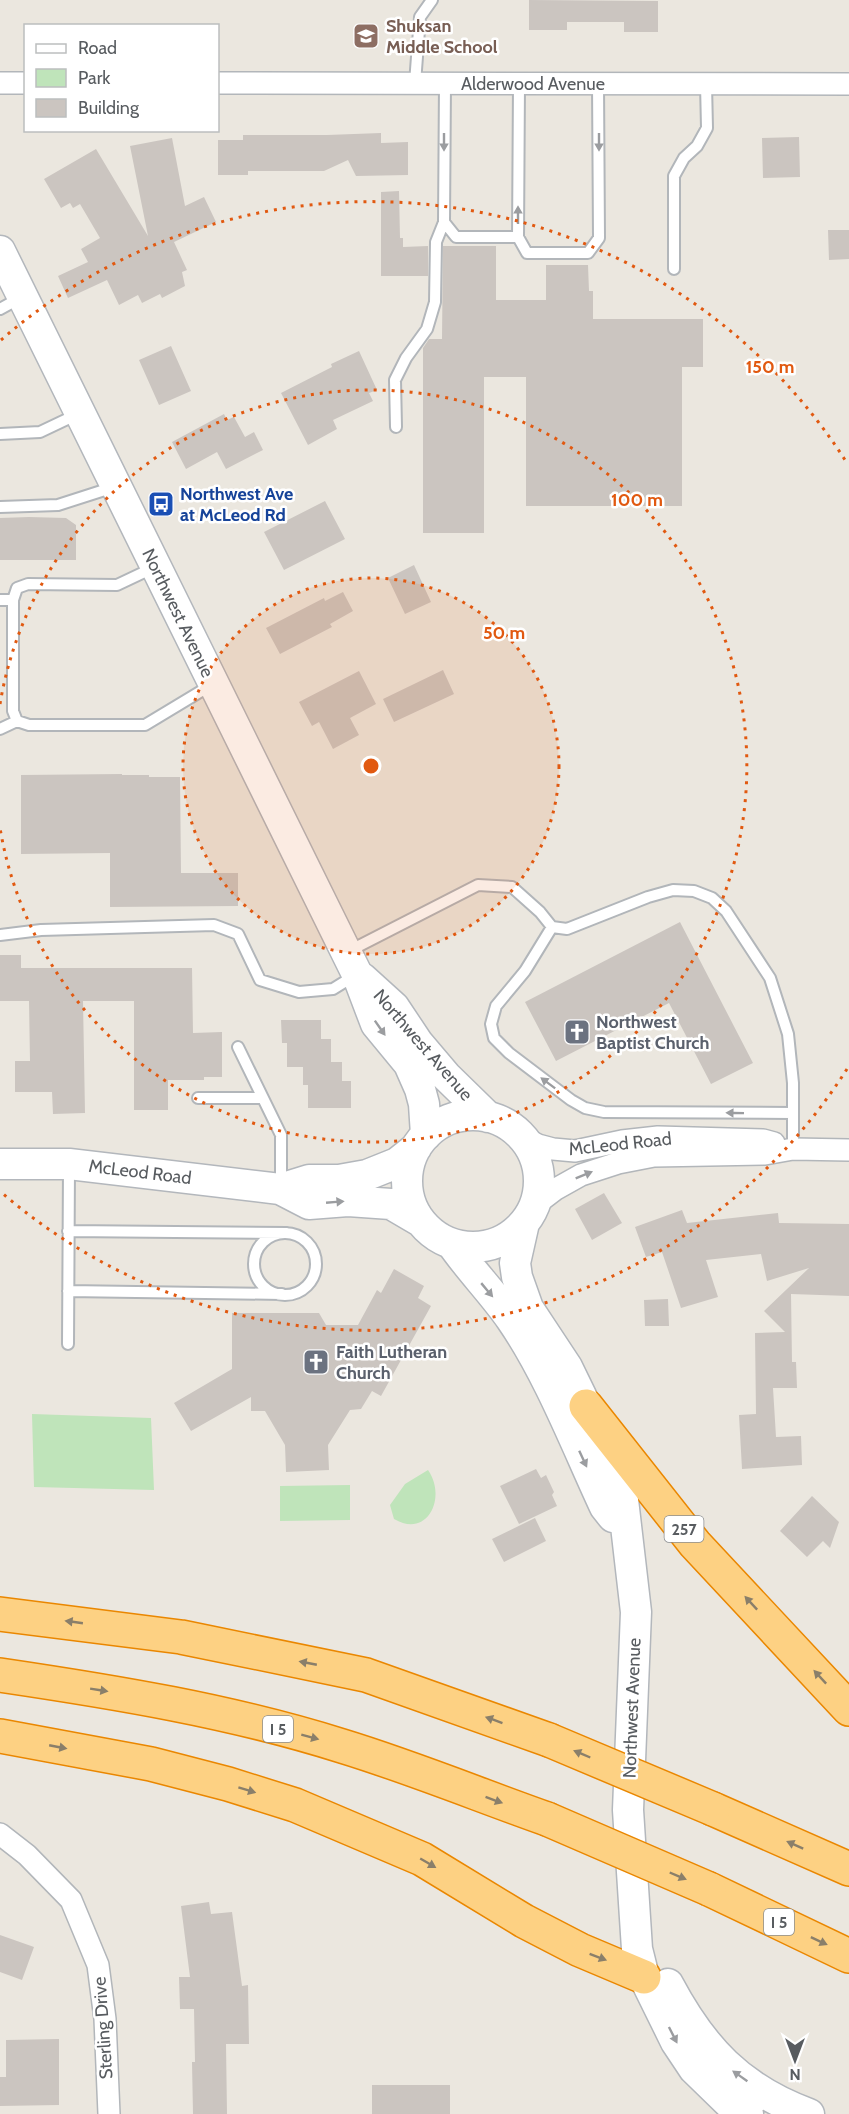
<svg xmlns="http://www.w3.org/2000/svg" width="849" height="2114" viewBox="0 0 849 2114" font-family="Cabin,sans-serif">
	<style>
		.green { fill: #bfe4ba }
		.building { fill: #cbc5c0 }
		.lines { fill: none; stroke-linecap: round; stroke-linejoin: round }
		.service-casing { stroke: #b2b6ba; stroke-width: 14 }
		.minor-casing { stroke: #b2b6ba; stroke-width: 24 }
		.secondary-casing { stroke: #b3b7bc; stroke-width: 33 }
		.motorway-casing { stroke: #ea8700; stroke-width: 36 }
		.service { stroke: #fff; stroke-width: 10 }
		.minor { stroke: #fff; stroke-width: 21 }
		.secondary { stroke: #fff; stroke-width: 30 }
		.motorway { stroke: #fdd183; stroke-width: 33 }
		.motorway-bridge-casing { stroke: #ea8700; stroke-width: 36; stroke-linecap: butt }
		.motorway-bridge { stroke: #fdd183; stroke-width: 33 }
		.oneway { fill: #9b9da0 }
		.oneway2 { fill: #8a7f6a }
		.ring { fill: none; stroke: #e15910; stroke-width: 3; stroke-dasharray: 3 6 }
		.labels { text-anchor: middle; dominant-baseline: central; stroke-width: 5; stroke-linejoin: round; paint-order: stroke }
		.shield { fill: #fff; stroke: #8a8d90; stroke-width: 1.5 }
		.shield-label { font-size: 16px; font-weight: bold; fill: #585c60 }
		.education-label { font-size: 18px; font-weight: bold; fill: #785e54; stroke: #fff; text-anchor: start }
		.street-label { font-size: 18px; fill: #585c60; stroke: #fff }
		.transit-label { font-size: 18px; font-weight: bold; fill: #164399; stroke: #fff; text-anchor: start }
		.worship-label { font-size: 18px; font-weight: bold; fill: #5b616d; stroke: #fff; text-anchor: start }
		.centre { fill: #e15910; stroke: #fff; stroke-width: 3 }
		.ring-label { font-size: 18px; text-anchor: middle; font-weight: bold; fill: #e15910; stroke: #fff; stroke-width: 5; stroke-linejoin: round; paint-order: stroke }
	</style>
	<rect width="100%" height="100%" fill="#ebe7df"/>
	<path class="green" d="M32 1414 151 1418 154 1490 34 1487Z
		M428 1470C447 1497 428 1539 394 1519L390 1505 405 1484Z
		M350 1485V1520L280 1521V1486Z"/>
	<path class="building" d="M529 0 658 1V32H624V22H567V30H529Z
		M381 133V143L408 142V175L356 176 348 160 324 171H248V175H218V140H243V135H327Z
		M799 137 800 177 763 178 762 138Z
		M172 138 185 206 204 197 216 222 174 242 187 270 182 272 185 286 162 298 160 294 142 303 138 295 119 305 107 280 68 298 58 276 88 262 81 249 100 238 80 204 73 208 70 203 61 208 44 179 96 149 148 236 130 146Z
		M399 191 400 238H403V247L428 246V276H381V192Z
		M828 230H849V259L829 260Z
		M443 246H496V300H546V265H588L589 291H593V319H703V367H682V506H526V377H484V533H423V348L429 339H442Z
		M171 346 191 391 159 405 139 360Z
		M359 351 377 390 369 393 373 401 333 420 337 429 308 445 281 393 332 367 331 364Z
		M224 414 227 420 234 417 245 437 254 432 263 450 226 469 217 452 186 469 172 442Z
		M325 501 345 539 284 570 264 532Z
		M29 517 66 518 76 525V560H0V518Z
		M414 565 431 602 405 614 388 578Z
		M343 592 353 611 330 624 332 627 280 654 266 628 324 598 325 601Z
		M443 670 454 694 394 722 383 699Z
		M359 671 376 704 350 718 359 735 333 749 319 722 312 726 299 702Z
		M122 774V775H149V777H180L181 873H238V906L110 907V853L21 854V775Z
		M680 922 753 1063 711 1084 669 1003 556 1061 525 1002Z
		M0 955H21V968H192L193 1033 222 1032V1077H204V1080H168V1110H134V1001H83L85 1113 53 1114 52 1092H15V1061H30L29 1001H0Z
		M281 1020H321V1039H331V1062H342V1081H351V1108H308V1085H303V1067H287V1043H282Z
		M604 1193 622 1223 592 1240 575 1209Z
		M682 1210 687 1223 778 1213 779 1223 849 1224V1296L791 1294 792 1362H796L797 1388H773L776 1437 801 1436 802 1465 742 1469 739 1415 756 1414 755 1333 785 1332 764 1311 809 1268 767 1281 761 1254 706 1260 718 1297 681 1308 662 1252 646 1257 635 1227Z
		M394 1269 424 1286 418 1298 431 1306 381 1396 372 1391 361 1409 350 1410 328 1445 329 1470 286 1472 285 1445 265 1411H251V1397L191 1431 174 1403 232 1369V1313H319L326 1325H358L377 1290 381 1293Z
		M668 1299 669 1326H645L644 1300Z
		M536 1469 541 1478 546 1475 554 1492 552 1495 557 1506 519 1524 500 1486Z
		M812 1496 839 1522 830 1548 823 1541 807 1557 780 1531Z
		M535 1518 546 1541 504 1562 492 1539Z
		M209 1902 211 1914 232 1912 242 1986 248 1985 249 2044H226L227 2114H193L192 2062H195L194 2009H180L179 1977H190L181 1906Z
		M0 1935 34 1947 22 1980 0 1972Z
		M59 2039V2105L0 2106V2077H6V2040Z
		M372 2085H450V2114H372Z"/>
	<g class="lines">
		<g class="service-casing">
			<path id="service" d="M415 83 420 17 432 0
				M445 83 444 222 456 237H518
				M519 84 518 237 527 253H588L599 238 598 84
				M674 269V176L684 158 697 146 707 128 706 84
				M0 309 20 298
				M396 427 395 380 406 358 427 329 435 302 436 242 444 222
				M0 434 40 432 80 413
				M0 507 58 505 114 487
				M155 567 117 585 28 584 17 588 13 600V711L17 721 29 725H145L213 684
				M0 600H13
				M0 729 17 721
				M552 927 525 971 496 1006 491 1024 494 1038 509 1053 571 1100 585 1108 604 1112 793 1113
				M0 935 41 930 214 925 238 934 260 980 299 992 333 989 354 976
				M349 951 478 885 512 887 540 912 552 927 567 929 648 897 673 890 694 891 712 898 726 911 770 978 788 1034 793 1083V1149
				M238 1047 281 1135V1186
				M198 1098H262
				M68 1231 287 1233
				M254 1264a31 31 0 1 1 62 0a31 31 0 1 1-62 0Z
				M68 1291 282 1294
				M68 1344 69 1167"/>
		</g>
		<g class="minor-casing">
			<path id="minor" d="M0 83H26
				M218 83 849 84
				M522 1137 538 1145 553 1149 575 1151 622 1141 658 1137 763 1140 774 1143
				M535 1205 556 1189 581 1175 618 1163 654 1156 765 1154 793 1149 849 1150
				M0 1834 27 1855 71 1900 98 1965 105 2019 109 2114"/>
		</g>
		<g class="secondary-casing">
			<path id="secondary" d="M0 251 357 974 376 1024 409 1064 420 1089 424 1104 426 1135
				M362 978 394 1007 418 1043 446 1076 488 1117
				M407 1181a66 66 0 1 1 132 0a66 66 0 1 1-132 0Z
				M0 1164H69L280 1189 309 1204 348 1201 391 1204 420 1221
				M280 1189 309 1180H339L367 1175 397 1163 416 1148
				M524 1223 515 1263 517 1277 528 1308 567 1367 586 1406 623 1500 636 1612 628 1810 637 1949 644 1977 676 2042 694 2069 729 2103 748 2114
				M452 1244C470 1270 493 1293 511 1319 549 1374 577 1447 605 1507L613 1517
				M668 1984C702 2048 740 2089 809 2114"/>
		</g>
		<g class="motorway-casing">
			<path id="motorway" d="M586 1406 695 1544 849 1709
				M0 1614 181 1637 366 1675 549 1740
				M0 1675C115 1692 231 1711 342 1746 411 1767 479 1795 547 1819
				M0 1736 151 1764 228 1784 295 1805 422 1859 524 1921 580 1950 644 1977
				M713 1809 849 1869
				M709 1889 849 1956"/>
		</g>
		<use href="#service" class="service"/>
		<use href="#minor" class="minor"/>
		<use href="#secondary" class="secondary"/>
		<use href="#motorway" class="motorway"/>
		<g class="motorway-bridge-casing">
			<path id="motorway-bridge" d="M549 1740 713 1809
				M547 1819 709 1889"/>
		</g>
		<use href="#motorway-bridge" class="motorway-bridge"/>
	</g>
	<defs><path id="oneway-solid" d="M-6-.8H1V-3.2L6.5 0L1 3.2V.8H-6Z" transform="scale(1.5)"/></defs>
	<g class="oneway">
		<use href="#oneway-solid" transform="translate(444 142) rotate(90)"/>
		<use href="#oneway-solid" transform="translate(599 142) rotate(90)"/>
		<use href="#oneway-solid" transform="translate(518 215) rotate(-90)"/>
		<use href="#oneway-solid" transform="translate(380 1028) rotate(55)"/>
		<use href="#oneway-solid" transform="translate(548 1083) rotate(-143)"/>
		<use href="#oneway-solid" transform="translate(735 1113) rotate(-179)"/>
		<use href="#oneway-solid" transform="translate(584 1175) rotate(-22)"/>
		<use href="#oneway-solid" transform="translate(335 1202) rotate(-5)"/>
		<use href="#oneway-solid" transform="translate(487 1290) rotate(50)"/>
		<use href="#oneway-solid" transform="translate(583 1459) rotate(65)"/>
		<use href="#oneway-solid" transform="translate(673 2035) rotate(63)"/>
		<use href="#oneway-solid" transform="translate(740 2076) rotate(-145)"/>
	</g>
	<g class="oneway2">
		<use href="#oneway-solid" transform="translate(751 1603) rotate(-133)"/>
		<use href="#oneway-solid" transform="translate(74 1622) rotate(-172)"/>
		<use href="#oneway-solid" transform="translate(308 1663) rotate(-169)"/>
		<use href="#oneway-solid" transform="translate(820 1677) rotate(-133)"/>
		<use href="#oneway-solid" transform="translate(99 1690) rotate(9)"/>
		<use href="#oneway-solid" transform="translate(494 1720) rotate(-160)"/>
		<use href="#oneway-solid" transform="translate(310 1737) rotate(15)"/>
		<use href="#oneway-solid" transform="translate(58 1747) rotate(11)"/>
		<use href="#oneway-solid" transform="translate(582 1754) rotate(-157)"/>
		<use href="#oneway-solid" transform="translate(247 1790) rotate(17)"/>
		<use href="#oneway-solid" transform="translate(494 1800) rotate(20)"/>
		<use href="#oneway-solid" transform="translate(795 1845) rotate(-156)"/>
		<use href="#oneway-solid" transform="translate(428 1863) rotate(30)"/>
		<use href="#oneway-solid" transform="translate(678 1876) rotate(23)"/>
		<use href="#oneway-solid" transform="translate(819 1941) rotate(25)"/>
		<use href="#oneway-solid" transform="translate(598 1957) rotate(21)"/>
	</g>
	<circle cx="371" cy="766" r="188" fill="#e15910" fill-opacity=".12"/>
	<g class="ring">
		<circle cx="371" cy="766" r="188"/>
		<path d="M0 704A376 376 0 1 1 0 828"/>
		<path d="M847 1069A564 564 0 0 1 1 1192M1 340A564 564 0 0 1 847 463"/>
	</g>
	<defs>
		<g id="school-square" transform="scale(1.35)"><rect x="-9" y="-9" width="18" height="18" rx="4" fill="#8d6e63" stroke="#fff"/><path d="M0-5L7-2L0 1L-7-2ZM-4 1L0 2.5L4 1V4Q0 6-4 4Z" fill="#fff"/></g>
		<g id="bus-square" transform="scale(1.35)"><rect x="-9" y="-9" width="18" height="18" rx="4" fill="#1a4fb4" stroke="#fff"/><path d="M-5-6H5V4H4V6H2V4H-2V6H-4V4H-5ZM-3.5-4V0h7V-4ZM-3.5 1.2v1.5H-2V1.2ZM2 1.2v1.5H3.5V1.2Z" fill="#fff"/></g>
		<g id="church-square" transform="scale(1.35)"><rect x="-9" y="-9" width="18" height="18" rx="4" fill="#6b7280" stroke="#fff"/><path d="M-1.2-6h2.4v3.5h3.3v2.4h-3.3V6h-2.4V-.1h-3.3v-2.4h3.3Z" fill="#fff"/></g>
	</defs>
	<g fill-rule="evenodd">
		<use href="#school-square" x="366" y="36"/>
		<use href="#bus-square" x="161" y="504"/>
		<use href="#church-square" x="577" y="1032"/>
		<use href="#church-square" x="316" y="1362"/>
	</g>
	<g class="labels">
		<g class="shield">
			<rect x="664.5" y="1516" width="39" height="26" rx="4.5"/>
			<rect x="263" y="1716" width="30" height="26" rx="4.5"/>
			<rect x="764" y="1909" width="30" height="26" rx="4.5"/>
		</g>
		<g class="shield-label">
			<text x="684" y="1529">257</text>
			<text x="278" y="1729">I 5</text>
			<text x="779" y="1922">I 5</text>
		</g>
		<g class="education-label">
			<text x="386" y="26">Shuksan<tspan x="386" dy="21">Middle School</tspan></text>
		</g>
		<g class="street-label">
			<text x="533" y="84">Alderwood Avenue</text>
			<text transform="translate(178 613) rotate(64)">Northwest Avenue</text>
			<text transform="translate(423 1045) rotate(49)">Northwest Avenue</text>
			<text transform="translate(620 1144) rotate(-6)">McLeod Road</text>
			<text transform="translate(140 1172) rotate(7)">McLeod Road</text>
			<text transform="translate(632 1708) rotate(-88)">Northwest Avenue</text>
			<text transform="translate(103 2028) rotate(-94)">Sterling Drive</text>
		</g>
		<g class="transit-label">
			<text x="180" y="494">Northwest Ave<tspan x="180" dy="21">at McLeod Rd</tspan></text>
		</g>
		<g class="worship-label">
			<text x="596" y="1022">Northwest<tspan x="596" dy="21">Baptist Church</tspan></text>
			<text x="336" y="1352">Faith Lutheran<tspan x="336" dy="21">Church</tspan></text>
		</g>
	</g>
	<circle cx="371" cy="766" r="9" class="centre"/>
	<g class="ring-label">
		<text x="770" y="373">150 m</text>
		<text x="637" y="506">100 m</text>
		<text x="504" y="639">50 m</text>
	</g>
	<rect x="24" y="24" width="195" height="108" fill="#ffffff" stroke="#bcbebf" stroke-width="1.5"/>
	<rect x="36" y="44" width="30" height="9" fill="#ffffff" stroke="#bcbebf" stroke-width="1.5"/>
	<text x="78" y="54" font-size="18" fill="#585c60">Road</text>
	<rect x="36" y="69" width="30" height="18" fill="#bfe4ba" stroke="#bcbebf" stroke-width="1.5"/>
	<text x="78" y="84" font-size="18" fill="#585c60">Park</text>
	<rect x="36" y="99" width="30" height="18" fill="#cbc5c0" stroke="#bcbebf" stroke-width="1.5"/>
	<text x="78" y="114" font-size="18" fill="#585c60">Building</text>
	<g transform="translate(795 2060) rotate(180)" stroke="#ffffff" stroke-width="4.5" paint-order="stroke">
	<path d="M0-4.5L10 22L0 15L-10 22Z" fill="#585c60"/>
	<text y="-9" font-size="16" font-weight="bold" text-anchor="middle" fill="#585c60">N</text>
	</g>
</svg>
